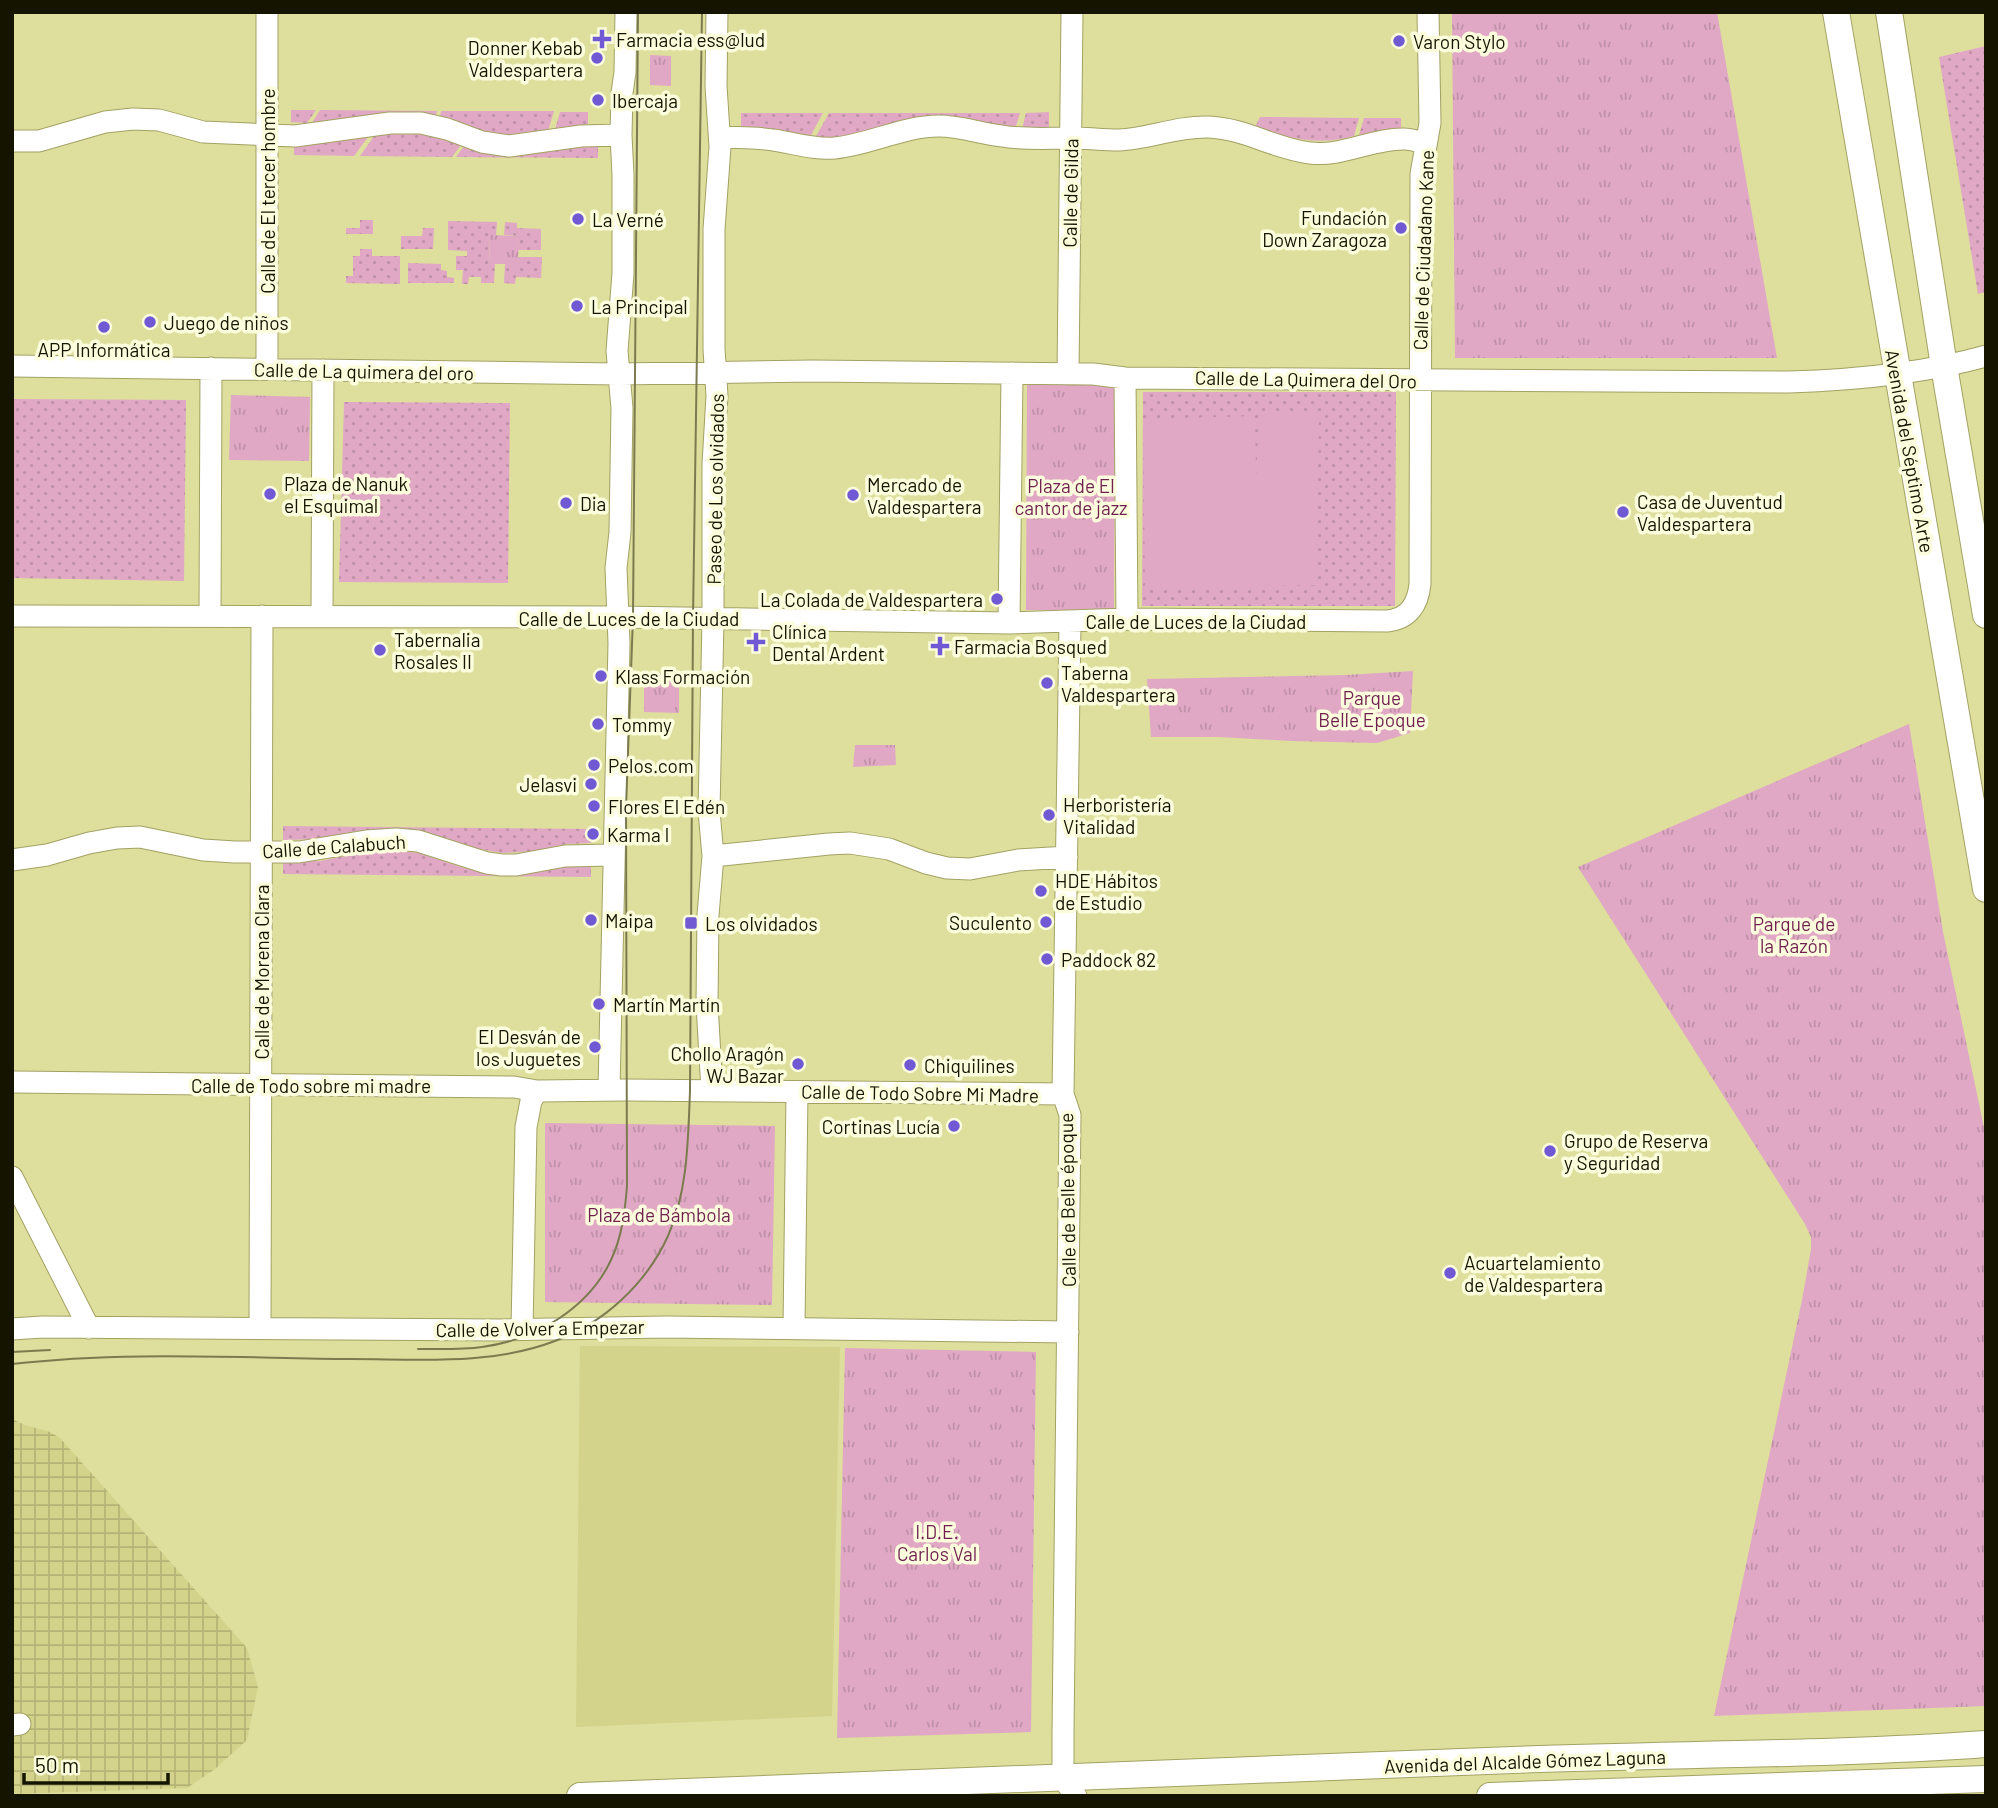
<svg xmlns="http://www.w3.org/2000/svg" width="1998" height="1808" viewBox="0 0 1998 1808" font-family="Barlow,sans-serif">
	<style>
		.built { fill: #d4d38b }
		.industrial { fill: url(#industrial-grid) }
		.grass { fill: url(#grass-dots) }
		.park { fill: url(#park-tufts) }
		.pitch { fill: #e0a8c4 }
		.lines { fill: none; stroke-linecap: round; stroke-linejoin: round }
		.minor-casing { stroke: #a3a263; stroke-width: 23 }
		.major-casing { stroke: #a3a263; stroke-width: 28 }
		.minor { stroke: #fff; stroke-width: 21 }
		.major { stroke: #fff; stroke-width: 26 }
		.tram { stroke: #7c7b50; stroke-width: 2 }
		.poi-dot { fill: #7059d3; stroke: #fcfddd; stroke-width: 2.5 }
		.labels { text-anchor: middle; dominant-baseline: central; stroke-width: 7; stroke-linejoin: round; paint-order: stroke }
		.poi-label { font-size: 19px; fill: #151400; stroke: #fcfddd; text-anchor: start }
		.street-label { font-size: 19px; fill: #151400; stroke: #fcfddd }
		.park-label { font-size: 19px; fill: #701f50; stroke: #fcfddd }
	</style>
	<defs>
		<pattern id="industrial-grid" width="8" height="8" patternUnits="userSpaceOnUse" patternTransform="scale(1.75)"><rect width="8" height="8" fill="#d4d38b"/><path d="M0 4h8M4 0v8" fill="none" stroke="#b5b476"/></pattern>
		<pattern id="grass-dots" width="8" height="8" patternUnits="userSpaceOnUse" patternTransform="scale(1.75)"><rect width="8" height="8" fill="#e0a8c4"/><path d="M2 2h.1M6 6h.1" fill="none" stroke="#bf90a7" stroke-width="1.8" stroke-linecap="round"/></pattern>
		<pattern id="park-tufts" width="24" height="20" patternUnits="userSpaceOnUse" patternTransform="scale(1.75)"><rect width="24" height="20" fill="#e0a8c4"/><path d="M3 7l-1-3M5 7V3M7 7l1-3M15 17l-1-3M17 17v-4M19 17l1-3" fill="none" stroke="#bf90a7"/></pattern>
	</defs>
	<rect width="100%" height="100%" fill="#dede9d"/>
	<path class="built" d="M580 1346 840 1347 832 1716 576 1727Z"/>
	<path class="industrial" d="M12 1419 25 1425 50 1432 60 1438 247 1648 258 1687 247 1740 215 1769 187 1788 12 1794Z"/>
	<path class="grass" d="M1986 46V292L1978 294 1939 57Z
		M291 110H316L307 123 291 122Z
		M320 110 437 111 436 115 425 114 312 123Z
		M441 111H554L548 131 518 136 501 135 484 132 440 117Z
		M560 112H588V124L555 130Z
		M1049 112V130L1022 129 1026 113Z
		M741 113H823L810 137 774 129 741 126Z
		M829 113H1020L1015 129 918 118 850 137 836 139 815 138Z
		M1260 117 1359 118 1354 136C1316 146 1292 139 1255 127Z
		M1364 118H1401V130L1359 135Z
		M394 130 431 134 461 145 452 157 360 156 377 132Z
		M371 133 354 156 294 155V142Z
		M598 144V158L456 157 464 146 500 155H519L572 146Z
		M360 220H373V234H346V228H360Z
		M448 221 497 222 496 235 490 236 489 263H495L494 283H481V277H469L468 284H462L463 270H456V256H467V251L448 250Z
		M505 222 517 223V228L541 229V250H518L519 236 504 235Z
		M423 228H434L433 249H401V236H422Z
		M360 249H372V256H400V284L346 283V276H353V256H360Z
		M518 257H542L541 278 516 277 515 284 504 283 505 264H518Z
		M408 263 441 264V270L447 271V277L454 278V283H408Z
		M1143 392H1396L1395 606H1142Z
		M12 399 186 400 184 581 12 578Z
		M344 402 510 403 508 583 339 582Z
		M283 826 592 829 591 843 567 844 534 851 502 853 468 847 435 835 396 829 367 830 321 839 283 840Z
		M374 850H392L419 853 464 868 493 874 591 864V877L283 874V861H320Z"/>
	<path class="park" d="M1452 12H1717L1777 358H1455Z
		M650 55 671 56V86L650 85Z
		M490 235 519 236 518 264H489Z
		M1027 382H1115L1114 610H1026Z
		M231 395 310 397 309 461 229 460Z
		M1413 671 1410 733 1377 743 1291 741 1219 737H1151L1147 679 1346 675Z
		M644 673H679V713L644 712Z
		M1909 724 1943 932 1986 1137V1706L1714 1716 1802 1300 1811 1249V1237L1805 1224 1578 867Z
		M855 745H895L896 765 853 767Z
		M545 1123 775 1126 772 1305 545 1302Z
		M845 1348 1036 1352 1031 1732 837 1738Z"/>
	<path class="pitch" d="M1259 412 1319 413 1316 585 1145 588 1143 419 1255 416 1256 478Z"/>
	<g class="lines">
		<g class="minor-casing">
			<path id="minor" d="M720 137C737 138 755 137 773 140 794 143 814 150 835 148 871 144 904 126 939 126 961 126 981 134 1002 136 1025 140 1048 138 1071 138 1087 138 1103 140 1119 140 1149 139 1177 126 1208 127 1244 128 1275 149 1310 153 1343 157 1373 138 1405 139 1411 139 1419 142 1425 143
				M12 141H39L105 122 133 119 159 120 203 132 295 136 390 123H421L447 129 482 142 509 146 581 136 621 135
				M12 366 619 374 813 371 1093 374 1125 378 1789 382C1855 380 1922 374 1986 356
				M267 369V12
				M1068 374 1072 12
				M1125 378 1127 619
				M12 616 617 617 1009 623 1127 619 1387 621C1409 619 1418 604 1420 584L1421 174 1430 123 1428 12
				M210 616 211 368
				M322 616 323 370
				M1070 622 1063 1094 1070 1115 1063 1734V1779L1076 1796
				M1009 623 1012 373
				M713 856 829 844 850 843 889 849 926 863 947 868 970 869 1018 860 1067 857
				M12 860 47 855 89 843 117 838 140 837 203 850 235 852H299L366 841 396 839 418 841 487 863 502 865H516L565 856 613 855
				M12 1082 514 1087 537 1091 626 1090 1063 1094
				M609 1090 619 643 616 568 620 532 622 408 617 351 623 273V175L621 135 622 93 625 72 626 12
				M712 1091 707 1004 708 915 713 856 709 811 713 619V464L717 396 714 349V229L720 147 716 86 717 12
				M12 1177 89 1328
				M260 1327 262 616
				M794 1328 797 1092
				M12 1329 42 1327 501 1330 666 1327 1068 1332
				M522 1329 526 1127 531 1101 537 1091
				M12 1725 20 1724"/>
		</g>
		<g class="major-casing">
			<path id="major" d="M1836 12 1986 889
				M1889 12 1944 366 1986 615
				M580 1796C891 1786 1202 1773 1513 1760 1670 1754 1828 1755 1986 1744
				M1490 1796 1986 1779"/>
		</g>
		<use href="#minor" class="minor"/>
		<use href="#major" class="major"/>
		<path class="tram" d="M418 1349C439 1349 461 1350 482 1347 535 1340 588 1309 611 1260 622 1237 625 1211 627 1186L626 807 633 617 638 12
			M12 1352 50 1350
			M12 1364C124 1351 238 1358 350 1359 419 1359 489 1366 555 1341 604 1323 646 1284 668 1236 688 1191 688 1139 690 1091L693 618 702 12"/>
	</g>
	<g class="poi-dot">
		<path d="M598.5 28.5h7v7h7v7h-7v7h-7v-7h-7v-7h7z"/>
		<circle cx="1399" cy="41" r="7"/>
		<circle cx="597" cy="58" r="7"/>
		<circle cx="598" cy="100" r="7"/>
		<circle cx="578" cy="219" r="7"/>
		<circle cx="1401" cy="228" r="7"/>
		<circle cx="577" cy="306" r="7"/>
		<circle cx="150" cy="322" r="7"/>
		<circle cx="104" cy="327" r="7"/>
		<circle cx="270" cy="494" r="7"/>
		<circle cx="853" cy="495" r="7"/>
		<circle cx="566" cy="503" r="7"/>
		<circle cx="1623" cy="512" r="7"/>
		<circle cx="997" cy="599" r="7"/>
		<path d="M752.5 631.5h7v7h7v7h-7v7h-7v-7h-7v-7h7z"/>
		<path d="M936.5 635.5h7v7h7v7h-7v7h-7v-7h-7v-7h7z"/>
		<circle cx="380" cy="650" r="7"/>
		<circle cx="601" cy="676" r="7"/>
		<circle cx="1047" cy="683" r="7"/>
		<circle cx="598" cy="724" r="7"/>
		<circle cx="594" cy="765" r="7"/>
		<circle cx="591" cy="784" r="7"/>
		<circle cx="594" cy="806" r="7"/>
		<circle cx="1049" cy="815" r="7"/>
		<circle cx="593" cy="834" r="7"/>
		<circle cx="1041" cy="891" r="7"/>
		<circle cx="591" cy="920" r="7"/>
		<circle cx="1046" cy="922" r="7"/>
		<rect x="684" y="916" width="14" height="14" rx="3.5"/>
		<circle cx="1047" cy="959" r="7"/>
		<circle cx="599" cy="1004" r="7"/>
		<circle cx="595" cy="1047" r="7"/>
		<circle cx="798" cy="1064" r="7"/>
		<circle cx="910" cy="1065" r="7"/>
		<circle cx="954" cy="1126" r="7"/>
		<circle cx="1550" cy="1151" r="7"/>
		<circle cx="1450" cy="1273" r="7"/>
	</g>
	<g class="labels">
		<g class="poi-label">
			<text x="616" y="39">Farmacia ess@lud</text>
			<text x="1413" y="41">Varon Stylo</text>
			<text x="583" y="47" text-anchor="end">Donner Kebab<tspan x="583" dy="22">Valdespartera</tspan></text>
			<text x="612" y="100">Ibercaja</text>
			<text x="1387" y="217" text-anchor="end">Fundación<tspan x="1387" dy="22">Down Zaragoza</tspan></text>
			<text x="592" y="219">La Verné</text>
			<text x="591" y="306">La Principal</text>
			<text x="164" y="322">Juego de niños</text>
			<text x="104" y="349" text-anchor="middle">APP Informática</text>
			<text x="284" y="483">Plaza de Nanuk<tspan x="284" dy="22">el Esquimal</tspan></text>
			<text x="867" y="484">Mercado de<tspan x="867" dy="22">Valdespartera</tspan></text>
			<text x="1637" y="501">Casa de Juventud<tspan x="1637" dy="22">Valdespartera</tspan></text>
			<text x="580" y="503">Dia</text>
			<text x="983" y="599" text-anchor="end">La Colada de Valdespartera</text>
			<text x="772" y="631">Clínica<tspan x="772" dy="22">Dental Ardent</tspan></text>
			<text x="394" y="639">Tabernalia<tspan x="394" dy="22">Rosales II</tspan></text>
			<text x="954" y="646">Farmacia Bosqued</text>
			<text x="1061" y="672">Taberna<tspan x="1061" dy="22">Valdespartera</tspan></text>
			<text x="615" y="676">Klass Formación</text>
			<text x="612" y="724">Tommy</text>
			<text x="608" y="765">Pelos.com</text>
			<text x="577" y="784" text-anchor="end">Jelasvi</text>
			<text x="1063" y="804">Herboristería<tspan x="1063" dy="22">Vitalidad</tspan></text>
			<text x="608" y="806">Flores El Edén</text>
			<text x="607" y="834">Karma I</text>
			<text x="1055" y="880">HDE Hábitos<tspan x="1055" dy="22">de Estudio</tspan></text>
			<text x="605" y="920">Maipa</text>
			<text x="1032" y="922" text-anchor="end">Suculento</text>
			<text x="705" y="923">Los olvidados</text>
			<text x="1061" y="959">Paddock 82</text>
			<text x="613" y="1004">Martín Martín</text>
			<text x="581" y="1036" text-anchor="end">El Desván de<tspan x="581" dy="22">los Juguetes</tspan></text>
			<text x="784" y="1053" text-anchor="end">Chollo Aragón<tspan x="784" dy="22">WJ Bazar</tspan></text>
			<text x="924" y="1065">Chiquilines</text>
			<text x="940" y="1126" text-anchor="end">Cortinas Lucía</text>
			<text x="1564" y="1140">Grupo de Reserva<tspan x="1564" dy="22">y Seguridad</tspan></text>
			<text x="1464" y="1262">Acuartelamiento<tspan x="1464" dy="22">de Valdespartera</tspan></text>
		</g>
		<g class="street-label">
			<text transform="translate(267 191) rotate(-90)">Calle de El tercer hombre</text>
			<text transform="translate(1070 193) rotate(-89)">Calle de Gilda</text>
			<text transform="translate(1423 250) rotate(-88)">Calle de Ciudadano Kane</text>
			<text transform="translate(364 371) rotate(1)">Calle de La quimera del oro</text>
			<text transform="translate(1306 379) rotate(1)">Calle de La Quimera del Oro</text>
			<text transform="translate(1910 451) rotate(80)">Avenida del Séptimo Arte</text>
			<text transform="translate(715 489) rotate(-89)">Paseo de Los olvidados</text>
			<text x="629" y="618">Calle de Luces de la Ciudad</text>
			<text x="1196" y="621">Calle de Luces de la Ciudad</text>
			<text transform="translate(334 846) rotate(-4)">Calle de Calabuch</text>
			<text transform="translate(261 972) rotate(-90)">Calle de Morena Clara</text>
			<text x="311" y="1085">Calle de Todo sobre mi madre</text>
			<text transform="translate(920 1093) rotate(1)">Calle de Todo Sobre Mi Madre</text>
			<text transform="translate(1067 1200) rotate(-91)">Calle de Belle époque</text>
			<text transform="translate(540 1328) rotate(-1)">Calle de Volver a Empezar</text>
			<text transform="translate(1525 1761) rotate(-2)">Avenida del Alcalde Gómez Laguna</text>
		</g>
		<g class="park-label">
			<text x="1071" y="485">Plaza de El<tspan x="1071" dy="22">cantor de jazz</tspan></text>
			<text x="1372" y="697">Parque<tspan x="1372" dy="22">Belle Epoque</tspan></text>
			<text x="1794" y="923">Parque de<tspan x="1794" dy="22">la Razón</tspan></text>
			<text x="659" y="1214">Plaza de Bámbola</text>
			<text x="937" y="1531">I.D.E.<tspan x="937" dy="22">Carlos Val</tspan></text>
		</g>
	</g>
	<rect width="1998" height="1808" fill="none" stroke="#151400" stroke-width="28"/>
	<path d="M24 1773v10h144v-10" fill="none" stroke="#151400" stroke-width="3.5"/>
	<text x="35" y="1773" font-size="21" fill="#151400" stroke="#fcfddd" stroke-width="5" paint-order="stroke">50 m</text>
</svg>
